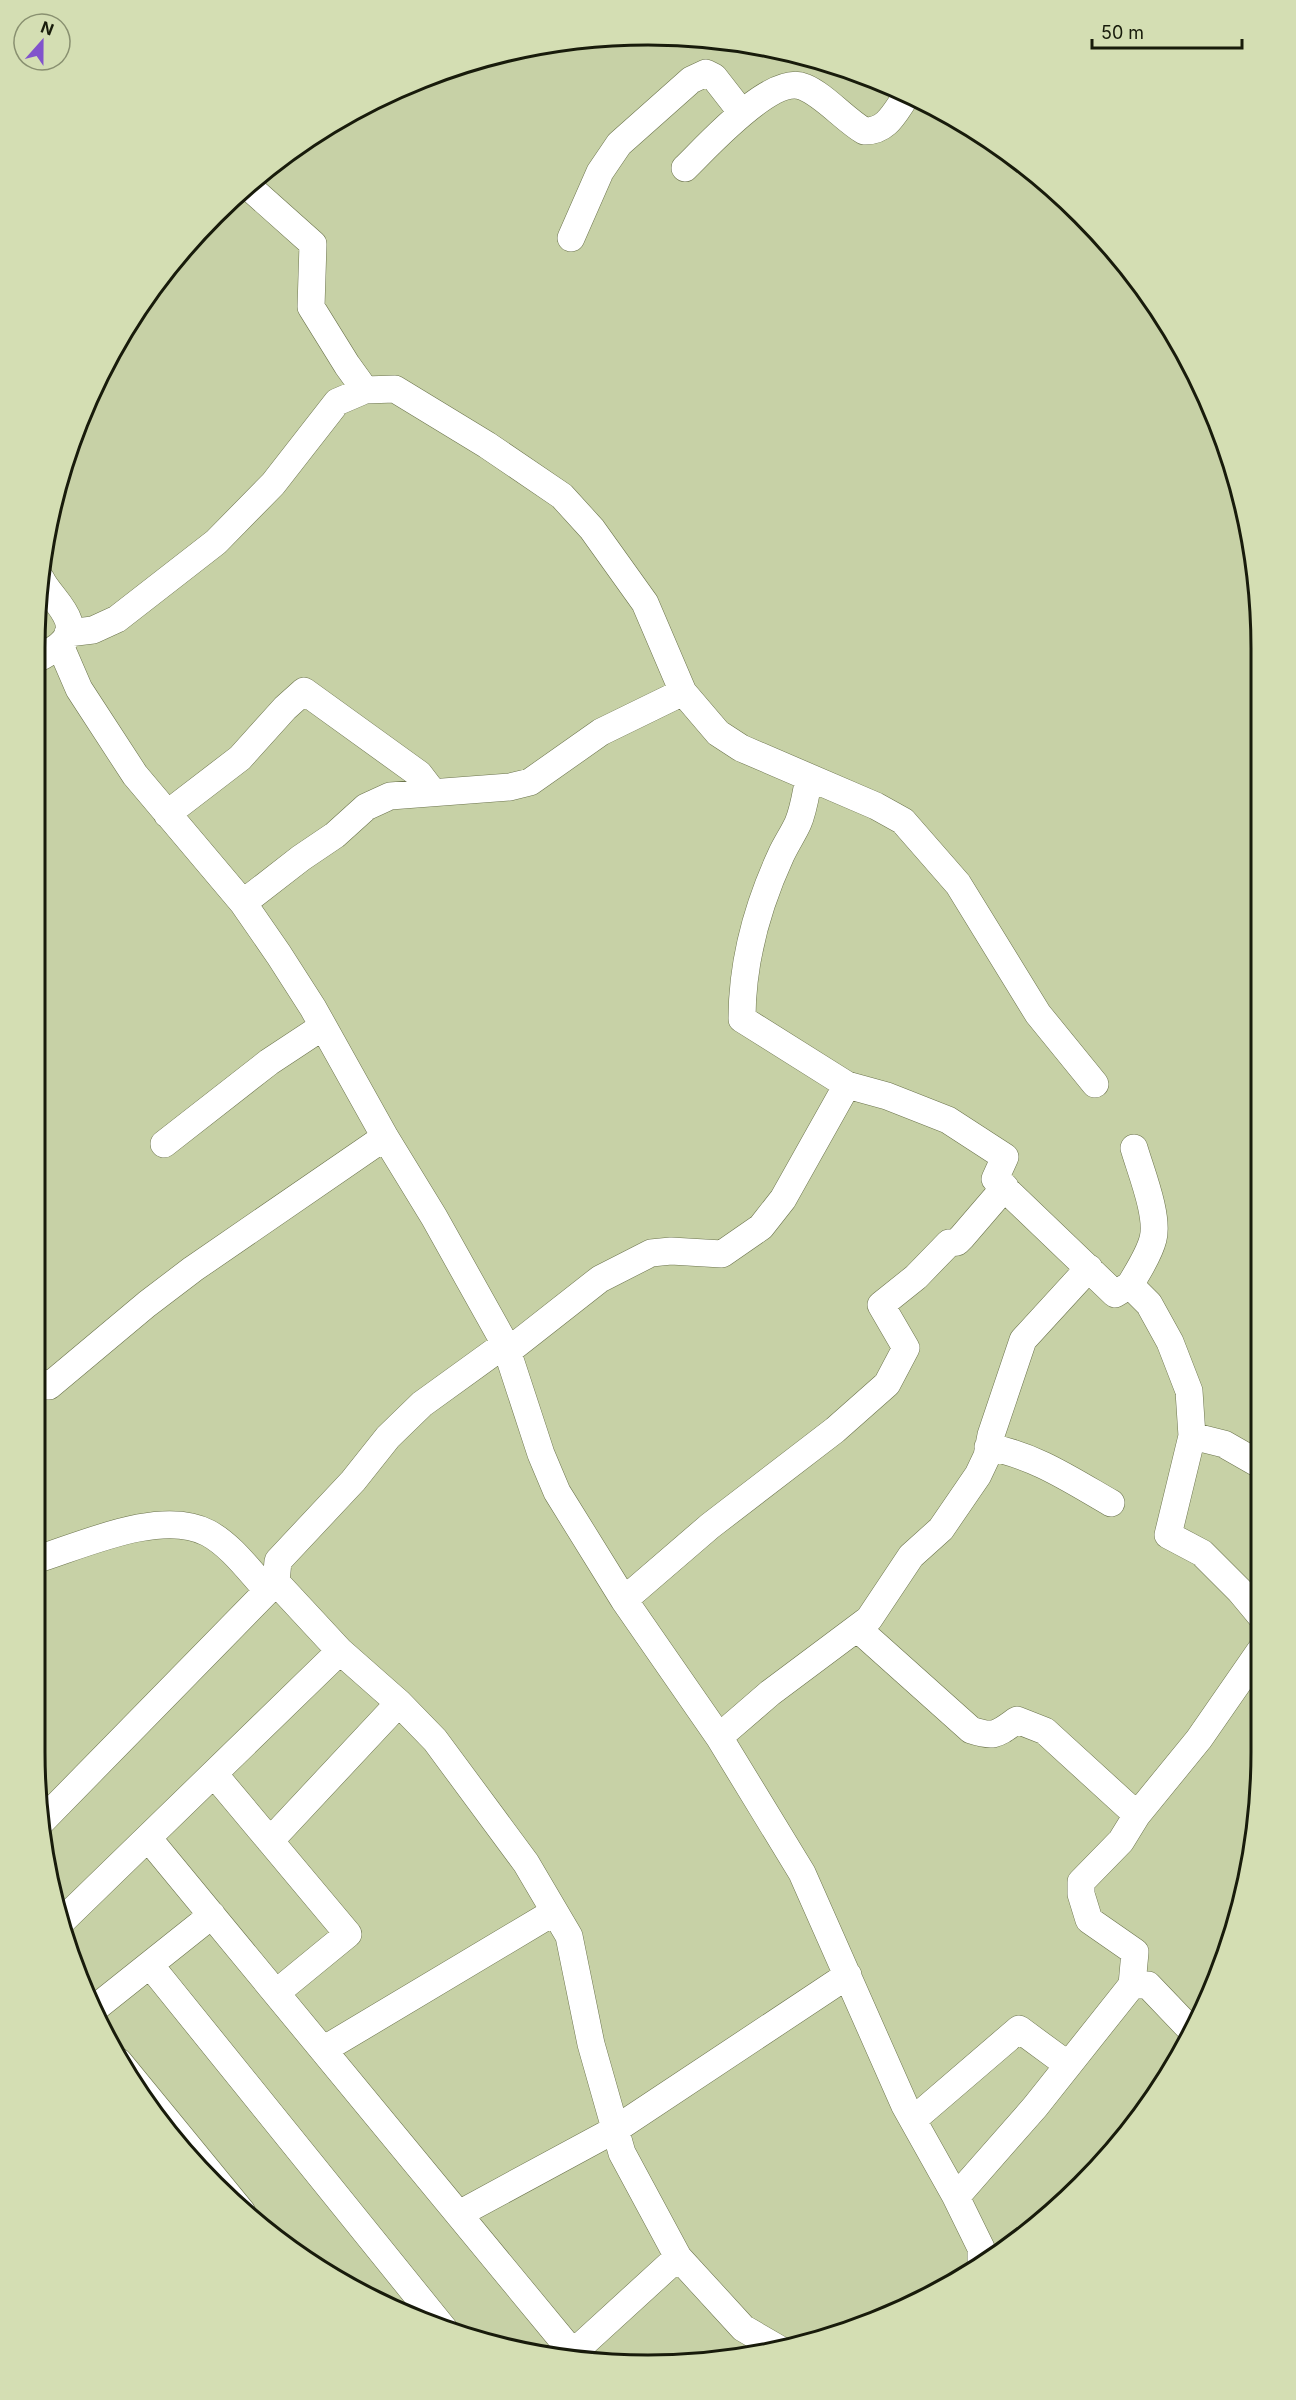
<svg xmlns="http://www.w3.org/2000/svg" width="1296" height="2400" viewBox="0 0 1296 2400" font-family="Inter,sans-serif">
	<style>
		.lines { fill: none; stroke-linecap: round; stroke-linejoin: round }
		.minor-casing { stroke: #6c744d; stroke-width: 28 }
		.minor { stroke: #fff; stroke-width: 27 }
		.rim { fill: none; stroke: #181b0b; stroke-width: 3 }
	</style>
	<rect width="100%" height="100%" fill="#c7d1a6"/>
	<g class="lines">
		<g class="minor-casing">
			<path id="minor" d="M685 168C707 147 772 73 804 87 824 95 844 119 864 131 887 132 895 112 907 95
				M248 186 313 244 311 307 347 365 365 390
				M571 238 600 172 619 144 691 80 706 73 714 77 742 113
				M68 633 93 630 117 619 216 542 273 484 337 402 365 390 395 389 487 445 562 496 592 529 645 603 683 692
				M60 645 79 689 135 775 243 903 279 955 313 1008 385 1137 434 1217 505 1344 541 1454 557 1492 624 1600 719 1737 802 1873 905 2106 956 2197 981 2248V2266
				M36 660C43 655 53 651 60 645 86 622 50 599 41 579
				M809 778C806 792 804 809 798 823 793 834 786 844 781 855 757 907 742 962 742 1019L847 1085 887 1096 948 1120 1005 1157 995 1179 1115 1294 1130 1285 1149 1304 1170 1342 1189 1391 1192 1436 1168 1535 1202 1553 1240 1591 1260 1615
				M167 814 240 758 285 708 304 691 419 774 432 791
				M243 903 301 858 335 835 366 807 390 796 510 787 530 782 601 732 683 692 718 733 741 748 876 806 903 821 958 884 1038 1014 1095 1084
				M164 1144 269 1062 322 1027
				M1130 1285C1138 1271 1149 1255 1153 1239 1159 1216 1141 1172 1134 1148
				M505 1344 422 1404 388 1437 353 1481 278 1561 276 1582 340 1651 399 1703 435 1740 526 1863 569 1936 591 2044 622 2153 678 2257 743 2328 779 2349
				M507 1352 600 1279 651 1253 671 1251 722 1254 761 1227 783 1199 847 1085
				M35 1378 43 1386H49L147 1304 193 1269 385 1137
				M1192 1436 1224 1444 1259 1464
				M988 1447C1034 1455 1071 1480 1111 1503
				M35 1560C81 1546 161 1508 208 1533 232 1546 250 1572 268 1591
				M624 1600 710 1526 835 1430 887 1384 906 1348 881 1305 916 1277 949 1243 957 1242 962 1237 1005 1187
				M857 1628 971 1730C995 1738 997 1734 1017 1720L1045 1731 1137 1815
				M719 1737 770 1693 869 1619 911 1556 941 1529 978 1475 987 1456 991 1435 1023 1340 1089 1268
				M214 1774 348 1934 276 1993
				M41 1822 276 1582
				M148 1838 578 2359
				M270 1841 399 1703
				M60 1923 340 1651
				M150 1965 444 2329
				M1132 1985 1135 1952 1089 1920 1081 1894V1882L1121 1841 1137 1815 1199 1739 1260 1651
				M94 2009 212 1915
				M323 2050 554 1912
				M119 2062 242 2212
				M913 2120 1019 2029 1068 2065
				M956 2197 1035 2107 1132 1985H1148L1191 2030
				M459 2214 616 2129 848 1975
				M573 2353 678 2257"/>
		</g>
		<use href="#minor" class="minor"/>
	</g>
	<path d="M0 0H1296V2400H0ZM648 45H648A603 603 0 0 1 1251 648V1752A603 603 0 0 1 648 2355H648A603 603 0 0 1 45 1752V648A603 603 0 0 1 648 45Z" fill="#d4deb3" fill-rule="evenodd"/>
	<path class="rim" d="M648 45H648A603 603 0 0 1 1251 648V1752A603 603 0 0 1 648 2355H648A603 603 0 0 1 45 1752V648A603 603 0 0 1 648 45Z"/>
	<g transform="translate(42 42) rotate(21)"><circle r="28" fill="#d4deb3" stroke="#899070" stroke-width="1.5"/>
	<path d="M0-4.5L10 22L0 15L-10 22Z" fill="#8153cc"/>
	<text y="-9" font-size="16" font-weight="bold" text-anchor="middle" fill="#181b0b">N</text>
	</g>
	<path d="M1092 39v9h150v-9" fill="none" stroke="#181b0b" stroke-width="3"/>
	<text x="1101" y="39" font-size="18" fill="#181b0b" stroke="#d4deb3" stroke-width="4.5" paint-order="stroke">50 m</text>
</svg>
